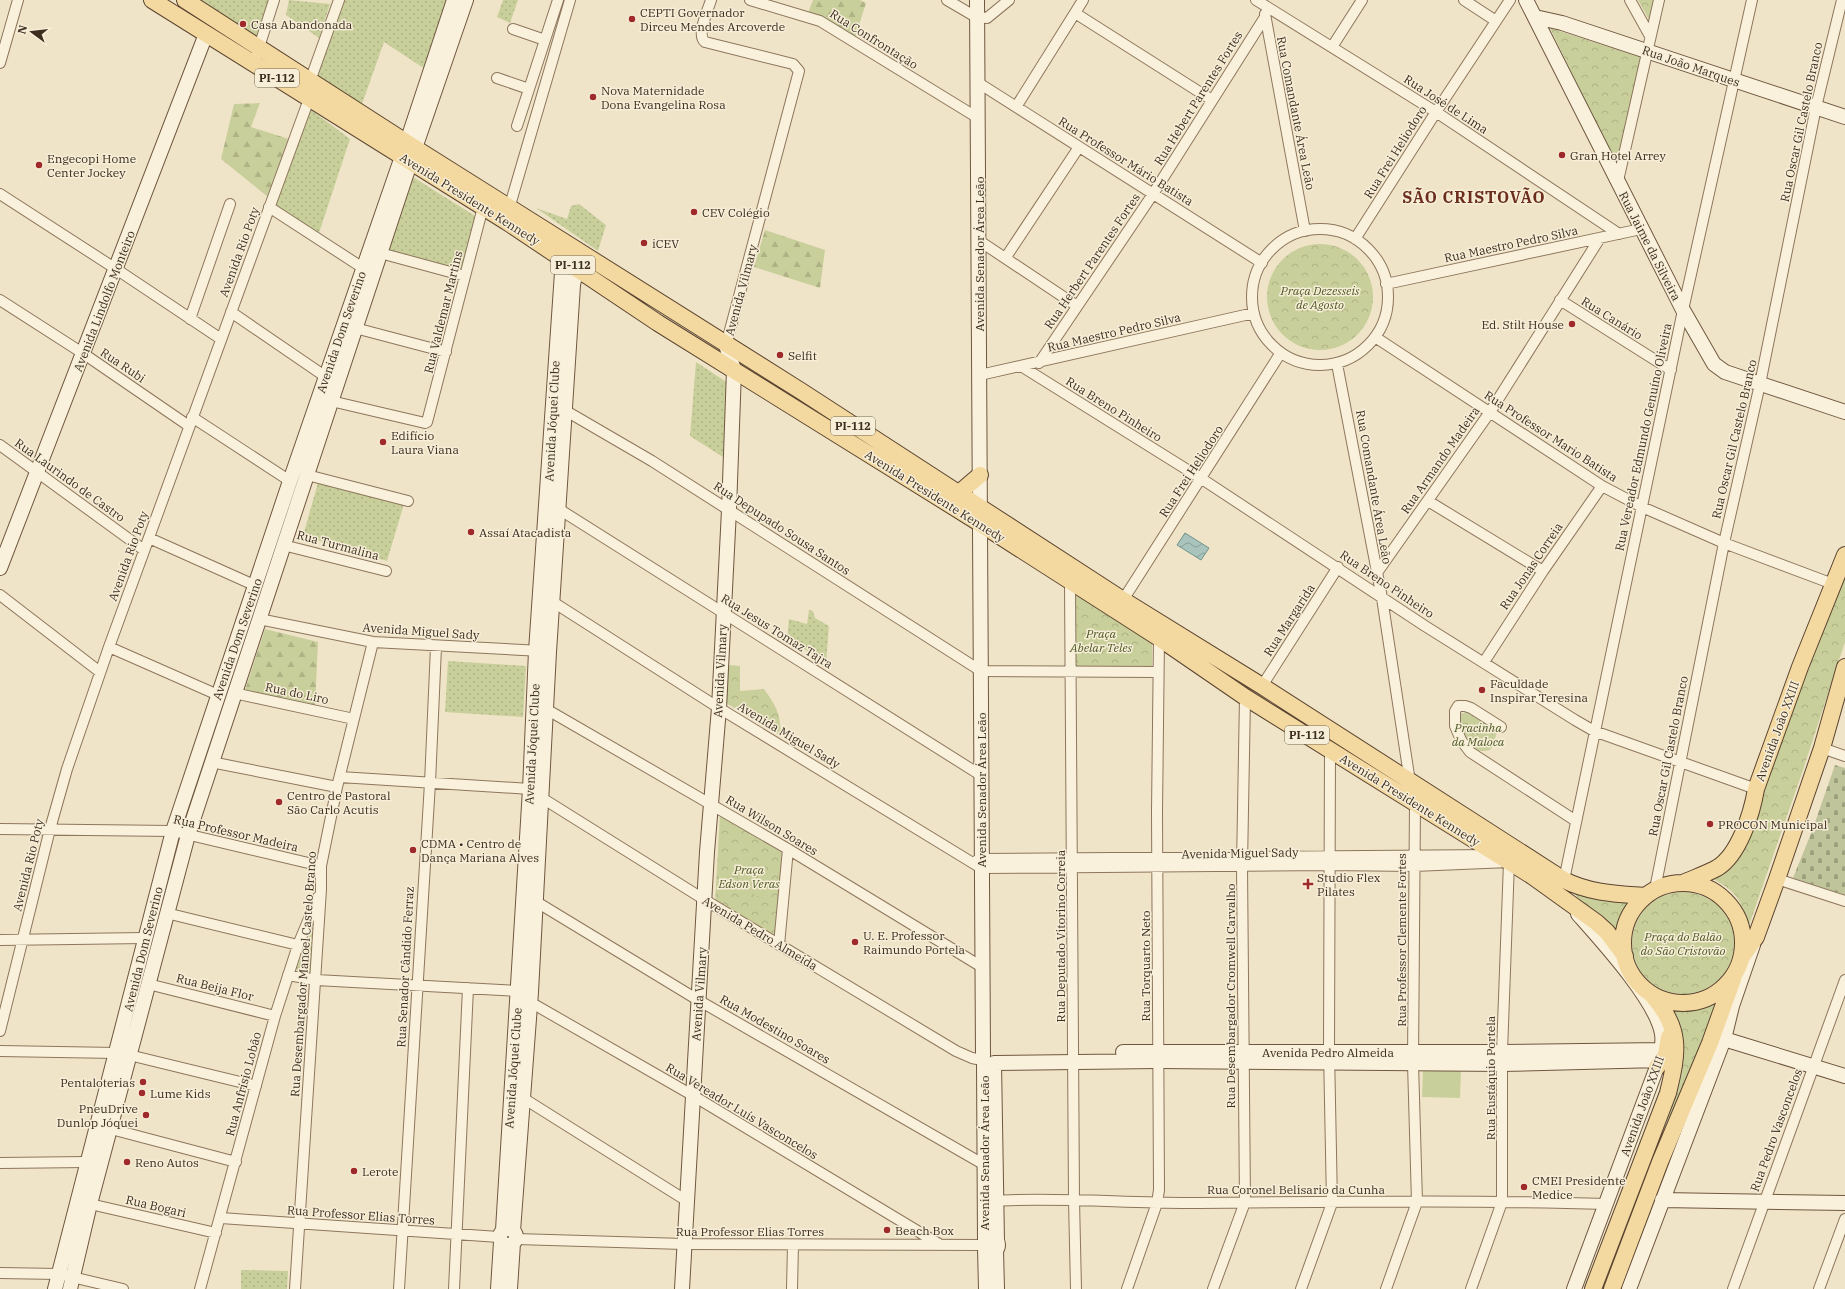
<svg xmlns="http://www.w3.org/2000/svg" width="1845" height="1289" viewBox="0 0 1845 1289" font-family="'IBM Plex Serif',serif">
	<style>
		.grass { fill: url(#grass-dots) }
		.forest { fill: url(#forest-firs) }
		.cemetery { fill: url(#cemetery-stones) }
		.park { fill: url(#park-crowns) }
		.pitch { fill: #c9cf9b }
		.water { fill: url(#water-waves); stroke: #6f938a }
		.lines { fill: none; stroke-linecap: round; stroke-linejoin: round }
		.street-casing { stroke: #8d765c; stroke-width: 12 }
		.secondary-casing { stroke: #6f573f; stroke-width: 16 }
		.primary-casing { stroke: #5b4430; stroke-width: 18 }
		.street { stroke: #faf1dc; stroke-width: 10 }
		.secondary { stroke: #faf1dc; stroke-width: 14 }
		.primary { stroke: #f3d9a0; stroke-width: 16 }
		.poi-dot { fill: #9e2a2b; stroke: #f7eed8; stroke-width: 1.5 }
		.labels { text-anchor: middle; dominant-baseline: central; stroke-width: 3; stroke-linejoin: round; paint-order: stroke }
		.shield { fill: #f7eed8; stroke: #756857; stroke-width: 1 }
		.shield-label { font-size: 11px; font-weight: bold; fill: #3d2e20 }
		.poi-label { font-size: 12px; fill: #3d2e20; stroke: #f7eed8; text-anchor: start }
		.street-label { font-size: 12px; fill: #3d2e20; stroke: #f7eed8 }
		.park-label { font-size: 12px; font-style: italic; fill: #4d5a26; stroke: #f7eed8 }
		.district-label { font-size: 16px; font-weight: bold; letter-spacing: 1px; fill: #6b2e1e; stroke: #f7eed8 }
	</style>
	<defs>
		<pattern id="grass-dots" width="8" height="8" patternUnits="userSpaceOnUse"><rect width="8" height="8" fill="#c9cf9b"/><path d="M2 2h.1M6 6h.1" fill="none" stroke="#aeb285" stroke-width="1.8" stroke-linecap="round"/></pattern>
		<pattern id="forest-firs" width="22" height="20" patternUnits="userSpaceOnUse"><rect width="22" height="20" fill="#c9cf9b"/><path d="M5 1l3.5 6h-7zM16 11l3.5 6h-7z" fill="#aeb285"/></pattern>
		<pattern id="cemetery-stones" width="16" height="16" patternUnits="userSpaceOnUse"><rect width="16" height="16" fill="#bfc49a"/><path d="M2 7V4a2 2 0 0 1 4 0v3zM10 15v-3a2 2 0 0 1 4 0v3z" fill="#9ca07d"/></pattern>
		<pattern id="park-crowns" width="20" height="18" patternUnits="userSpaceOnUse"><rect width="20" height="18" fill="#c9cf9b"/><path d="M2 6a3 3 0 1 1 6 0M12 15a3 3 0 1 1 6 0" fill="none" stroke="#aeb285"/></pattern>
		<pattern id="water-waves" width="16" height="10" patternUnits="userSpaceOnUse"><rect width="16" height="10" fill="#a9c4bc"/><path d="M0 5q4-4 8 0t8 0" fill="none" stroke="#8ba098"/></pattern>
	</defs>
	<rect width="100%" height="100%" fill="#f0e4c8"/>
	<path class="grass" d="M185 0H272L257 47Z
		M289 0 330 4 319 38 286 15Z
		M345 0H448L425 69 384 42 362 104 317 77Z
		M503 0H518L510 23 497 17Z
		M310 109 350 139 319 233 274 204Z
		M413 177 475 216 462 272 389 251Z
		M579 204 606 225 598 251 536 208 567 219 571 206Z
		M696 362 728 383 723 457 690 436Z
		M319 479 404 504 387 561 303 536Z
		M809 610 813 611 815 618 829 626 826 663 787 638 789 619 807 624Z
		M448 661 526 666 523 717 445 712Z
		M241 1270 288 1271 287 1289H241Z"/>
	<path class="forest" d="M813 0H860L866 3 855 38 808 13Z
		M260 103 251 127 289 139 268 197 221 159 234 104Z
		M765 230 825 250 820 288 754 267Z
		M265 629 318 642 315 708 245 690Z"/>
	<path class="cemetery" d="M1835 765 1845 768V895L1793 878 1812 831Z"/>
	<path class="park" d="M1638 0H1657L1652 25Z
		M1550 28 1643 58 1617 166Z
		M1267 297a53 53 0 1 1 106 0a53 53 0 1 1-106 0Z
		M1845 576V642L1802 773 1749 925C1740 898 1736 891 1711 878L1725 871Z
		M1070 583 1152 638V670L1070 671Z
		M729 665 740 666V691L764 689C778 709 780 713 781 736L726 703Z
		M1468 712 1488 722 1497 732 1493 746 1490 750C1472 754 1468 745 1458 732L1459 714Z
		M720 814 784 854 777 936 715 902Z
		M1632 943a51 51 0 1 1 102 0a51 51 0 1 1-102 0Z
		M1575 894 1620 901H1633L1625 916 1619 937 1583 906Z
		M316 918 312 973 296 970Z
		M1723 998 1708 1041 1667 1121 1664 1120 1669 1007C1692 1012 1703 1010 1723 998Z"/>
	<path class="pitch" d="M745 872 769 883 762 898 738 887Z
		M1423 1070H1461L1460 1098 1422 1097Z"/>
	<path class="water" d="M1185 533 1209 548 1201 560 1177 545Z"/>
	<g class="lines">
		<g class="street-casing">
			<path id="street" d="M711 0C708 10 696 35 705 42L793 64 799 71 726 345
				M750 0 820 21 978 118
				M947 0 976 17 987 18 1009 0
				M1256 0 1436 112 1619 234
				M1464 0 1496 21
				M1630 0 1650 36
				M1075 13 1212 100
				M1265 14 1305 231
				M513 29 545 40
				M1332 47 1362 0
				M0 63 18 0
				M254 63 274 0
				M497 78 529 89
				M310 81 339 0
				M977 82 1262 263
				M1016 107 1083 0
				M517 126 558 0
				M1618 181 1659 0
				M0 194 116 269 221 339
				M269 207 363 268
				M508 212 570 0
				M1252 297a68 68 0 1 1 136 0a68 68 0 1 1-136 0Z
				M1355 239 1436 112 1510 0
				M978 240 1077 306
				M380 253 465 276
				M1006 257 1079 147
				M1386 284 1641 229
				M0 300 84 354 189 426
				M1560 300 1671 370
				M231 312 326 377
				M190 319 230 204
				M355 328 446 352
				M1375 337 1602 486 1642 507 1724 543 1833 584
				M1039 363 1153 194 1265 17
				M1337 364 1382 598 1410 782
				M1021 366 1202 479 1425 626 1575 720 1594 731 1756 789
				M980 375 1254 313
				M331 401 425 423 427 422 483 207
				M561 408 652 461 981 671 1157 672
				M192 417 290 481
				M0 445 144 550
				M307 475 408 501
				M1428 501 1543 571
				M554 506 982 776
				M149 538 254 585
				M283 545 386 571
				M1376 574 1490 412 1600 238
				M1070 583 1074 1200 1076 1289
				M0 595 100 672
				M1123 600 1280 354
				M553 602 719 708 981 868 1330 865 1414 866 1509 862 1502 1052V1202L1471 1289
				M259 619 373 642 542 651
				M109 647 218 695
				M1484 662 1543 571 1602 486
				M1262 686 1338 567
				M234 693 354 719
				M546 709 788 849 982 967
				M1501 727 1471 708 1465 706H1458L1455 711V726L1461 740 1470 752 1576 821
				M1822 748 1845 756
				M211 762 337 787
				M340 777 530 789 542 798 705 900 956 1051 972 1058 982 1060
				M0 829 173 831 321 866
				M976 861 981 859 1496 855
				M1777 879 1845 901
				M1564 880 1683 310 1752 0
				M1656 884 1724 543 1760 384 1816 107 1842 0
				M535 901 698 1000 983 1164
				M166 913 298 945
				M0 940 145 938
				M779 945 788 849
				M288 975 316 980 518 991 530 1002 692 1095 939 1244
				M148 984 275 1016
				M0 1031 50 829 67 769 109 647 309 99
				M0 1051 116 1053
				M129 1055 256 1086
				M523 1098 687 1201
				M111 1129 236 1162
				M0 1163 87 1162
				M989 1201C1056 1197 1122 1203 1188 1203 1327 1202 1467 1200 1607 1204
				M90 1204 216 1233
				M221 1218 499 1237
				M516 1239 684 1244 985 1245
				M0 1273 59 1274 123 1289
				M200 1289 275 1016 298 945 318 897
				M295 1289 321 889V866L337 787 373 642
				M399 1289 430 783 436 647
				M454 1289 468 988
				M792 1289 793 1245
				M1127 1289 1157 1203 1159 1190 1157 812 1159 638
				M1213 1289 1245 1202 1242 866 1245 697
				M1301 1289 1332 1203 1329 1051 1330 750
				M1386 1289 1417 1202 1413 1063 1415 802
				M1733 1289 1845 980
				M1819 1289 1845 1219"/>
		</g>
		<g class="secondary-casing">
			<path id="secondary" d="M977 0 983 1056
				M1526 0 1683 310 1714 364 1725 372 1845 412
				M1535 17 1562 23 1845 117
				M0 568 206 34
				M1724 1039 1845 1076
				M1123 1052H1502L1662 1050
				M984 1063 985 1243
				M1662 1200 1845 1203
				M500 1237a8 8 0 1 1 16 0a8 8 0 1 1-16 0Z
				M503 1230 530 789 536 651 563 258
				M513 1231 531 992 549 652 573 285 574 280 580 269
				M984 1245a7 7 0 1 1 14 0a7 7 0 1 1-14 0Z
				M997 1242 994 1063 1158 1061 1502 1064 1659 1060
				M985 1248 986 1289
				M996 1250 997 1289
				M55 1289 173 831 290 481 407 142 454 0
				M70 1289 90 1204 188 835 415 148 466 0
				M498 1289 501 1242
				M510 1289 513 1243
				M682 1289 707 852 719 708 729 510 734 370 726 345
				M1574 1289 1657 1067C1660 1056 1664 1046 1662 1034 1657 1001 1601 940 1578 914
				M1629 1289 1724 1039 1732 1006 1753 945"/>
		</g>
		<g class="primary-casing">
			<path id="primary" d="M152 0 507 222 658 323 981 524 1159 638 1245 697 1532 876 1596 922 1607 932 1625 956
				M185 0 415 148 801 391 1123 600 1262 686 1564 880C1589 893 1617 894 1645 896
				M959 493 980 475
				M1683 883C1694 878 1706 874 1717 868 1739 855 1752 813 1756 789L1800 667 1845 555
				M1623 943a60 60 0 1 1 120 0a60 60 0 1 1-120 0Z
				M1742 957 1756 937 1777 879 1822 748 1845 667
				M1657 1067 1666 1055 1669 1037
				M1593 1289 1668 1093C1678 1052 1682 1029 1652 995
				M1612 1289 1660 1162 1710 1043 1733 979"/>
		</g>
		<use href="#street" class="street"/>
		<use href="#secondary" class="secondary"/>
		<use href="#primary" class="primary"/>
	</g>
	<g class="poi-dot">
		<circle cx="632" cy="19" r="4"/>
		<circle cx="243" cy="24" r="4"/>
		<circle cx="593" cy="97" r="4"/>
		<circle cx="1562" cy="155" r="4"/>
		<circle cx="39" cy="165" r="4"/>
		<circle cx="694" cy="212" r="4"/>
		<circle cx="644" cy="243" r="4"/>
		<circle cx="1572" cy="324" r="4"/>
		<circle cx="780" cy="355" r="4"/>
		<circle cx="383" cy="442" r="4"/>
		<circle cx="471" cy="532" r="4"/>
		<circle cx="1482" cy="690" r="4"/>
		<circle cx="279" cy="802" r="4"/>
		<circle cx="1710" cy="824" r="4"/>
		<circle cx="413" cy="850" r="4"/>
		<path d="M1306 878h4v4h4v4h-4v4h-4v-4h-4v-4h4z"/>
		<circle cx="855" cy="942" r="4"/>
		<circle cx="143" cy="1082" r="4"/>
		<circle cx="142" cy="1093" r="4"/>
		<circle cx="146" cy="1115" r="4"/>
		<circle cx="127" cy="1162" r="4"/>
		<circle cx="354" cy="1171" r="4"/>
		<circle cx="1524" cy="1187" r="4"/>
		<circle cx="887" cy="1230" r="4"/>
	</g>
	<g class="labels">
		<g class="shield">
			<rect x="255" y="69" width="44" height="18" rx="3"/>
			<rect x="551" y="256" width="44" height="18" rx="3"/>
			<rect x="831" y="417" width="44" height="18" rx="3"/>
			<rect x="1285" y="726" width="44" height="18" rx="3"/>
		</g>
		<g class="shield-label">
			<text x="277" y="78">PI-112</text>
			<text x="573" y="265">PI-112</text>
			<text x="853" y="426">PI-112</text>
			<text x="1307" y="735">PI-112</text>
		</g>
		<g class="poi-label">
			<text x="640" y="12">CEPTI Governador<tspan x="640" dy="14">Dirceu Mendes Arcoverde</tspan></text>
			<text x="251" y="24">Casa Abandonada</text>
			<text x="601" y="90">Nova Maternidade<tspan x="601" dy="14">Dona Evangelina Rosa</tspan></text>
			<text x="1570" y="155">Gran Hotel Arrey</text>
			<text x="47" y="158">Engecopi Home<tspan x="47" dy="14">Center Jockey</tspan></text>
			<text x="702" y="212">CEV Colégio</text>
			<text x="652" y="243">iCEV</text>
			<text x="1564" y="324" text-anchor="end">Ed. Stilt House</text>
			<text x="788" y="355">Selfit</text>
			<text x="391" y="435">Edifício<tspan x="391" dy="14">Laura Viana</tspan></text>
			<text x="479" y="532">Assaí Atacadista</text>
			<text x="1490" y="683">Faculdade<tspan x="1490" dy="14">Inspirar Teresina</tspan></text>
			<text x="287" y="795">Centro de Pastoral<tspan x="287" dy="14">São Carlo Acutis</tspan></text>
			<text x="1718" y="824">PROCON Municipal</text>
			<text x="421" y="843">CDMA • Centro de<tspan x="421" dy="14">Dança Mariana Alves</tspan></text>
			<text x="1317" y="877">Studio Flex<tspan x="1317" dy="14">Pilates</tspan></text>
			<text x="863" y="935">U. E. Professor<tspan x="863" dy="14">Raimundo Portela</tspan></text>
			<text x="135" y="1082" text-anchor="end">Pentaloterias</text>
			<text x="150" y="1093">Lume Kids</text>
			<text x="138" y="1108" text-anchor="end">PneuDrive<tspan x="138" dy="14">Dunlop Jóquei</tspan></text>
			<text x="135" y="1162">Reno Autos</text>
			<text x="362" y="1171">Lerote</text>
			<text x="1532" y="1180">CMEI Presidente<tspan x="1532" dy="14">Medice</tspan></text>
			<text x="895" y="1230">Beach Box</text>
		</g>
		<g class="street-label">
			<text transform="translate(874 39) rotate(32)">Rua Confrontação</text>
			<text transform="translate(1691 66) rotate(19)">Rua João Marques</text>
			<text transform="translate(1198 98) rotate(-58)">Rua Hebert Parentes Fortes</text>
			<text transform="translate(1446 104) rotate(33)">Rua José de Lima</text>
			<text transform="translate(1296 113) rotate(79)">Rua Comandante Área Leão</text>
			<text transform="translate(1801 122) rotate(-78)">Rua Oscar Gil Castelo Branco</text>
			<text transform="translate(1395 152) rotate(-58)">Rua Frei Heliodoro</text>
			<text transform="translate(1126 161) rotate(32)">Rua Professor Mário Batista</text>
			<text transform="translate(470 199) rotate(32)">Avenida Presidente Kennedy</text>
			<text transform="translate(1511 244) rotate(-12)">Rua Maestro Pedro Silva</text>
			<text transform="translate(1650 246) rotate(63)">Rua Jaime da Silveira</text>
			<text transform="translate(239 252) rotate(-70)">Avenida Rio Poty</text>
			<text transform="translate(979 254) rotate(-90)">Avenida Senador Área Leão</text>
			<text transform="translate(1092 261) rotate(-56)">Rua Herbert Parentes Fortes</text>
			<text transform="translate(741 290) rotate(-75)">Avenida Vilmary</text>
			<text transform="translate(104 301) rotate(-69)">Avenida Lindolfo Monteiro</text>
			<text transform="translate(443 312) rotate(-76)">Rua Valdemar Martins</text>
			<text transform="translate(1612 318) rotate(32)">Rua Canário</text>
			<text transform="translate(341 332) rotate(-71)">Avenida Dom Severino</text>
			<text transform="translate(1114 332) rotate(-13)">Rua Maestro Pedro Silva</text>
			<text transform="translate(123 365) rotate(34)">Rua Rubi</text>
			<text transform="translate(1114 409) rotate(32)">Rua Breno Pinheiro</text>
			<text transform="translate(552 421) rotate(-87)">Avenida Jóquei Clube</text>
			<text transform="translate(1551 436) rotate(33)">Rua Professor Mario Batista</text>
			<text transform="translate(1643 437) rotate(-78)">Rua Vereador Edmundo Genuíno Oliveira</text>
			<text transform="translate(1734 439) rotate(-77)">Rua Oscar Gil Castelo Branco</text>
			<text transform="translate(1440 460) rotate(-55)">Rua Armando Madeira</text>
			<text transform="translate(1191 471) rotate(-57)">Rua Frei Heliodoro</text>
			<text transform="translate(70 480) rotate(36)">Rua Laurindo de Castro</text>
			<text transform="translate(1374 487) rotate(80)">Rua Comandante Área Leão</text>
			<text transform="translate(935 496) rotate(32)">Avenida Presidente Kennedy</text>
			<text transform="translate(782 528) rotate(33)">Rua Depupado Sousa Santos</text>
			<text transform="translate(338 545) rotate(15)">Rua Turmalina</text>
			<text transform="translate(128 556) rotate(-70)">Avenida Rio Poty</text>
			<text transform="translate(1531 566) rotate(-56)">Rua Jonas Correia</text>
			<text transform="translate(1387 584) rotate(34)">Rua Breno Pinheiro</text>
			<text transform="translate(1289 620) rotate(-57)">Rua Margarida</text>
			<text transform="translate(421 631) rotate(4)">Avenida Miguel Sady</text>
			<text transform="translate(777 631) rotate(32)">Rua Jesus Tomaz Tajra</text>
			<text transform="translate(237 639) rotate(-71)">Avenida Dom Severino</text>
			<text transform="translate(720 671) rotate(-87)">Avenida Vilmary</text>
			<text transform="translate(297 693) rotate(12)">Rua do Liro</text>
			<text transform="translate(1777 731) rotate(-70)">Avenida João XXIII</text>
			<text transform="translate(789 735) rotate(31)">Avenida Miguel Sady</text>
			<text transform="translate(532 744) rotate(-87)">Avenida Jóquei Clube</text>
			<text transform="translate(1668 756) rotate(-79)">Rua Oscar Gil Castelo Branco</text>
			<text transform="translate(981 790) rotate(-90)">Avenida Senador Área Leão</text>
			<text transform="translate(1410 800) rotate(32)">Avenida Presidente Kennedy</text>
			<text transform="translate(772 825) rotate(31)">Rua Wilson Soares</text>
			<text transform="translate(236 833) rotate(13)">Rua Professor Madeira</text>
			<text transform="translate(1240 853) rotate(-1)">Avenida Miguel Sady</text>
			<text transform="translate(28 865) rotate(-76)">Avenida Rio Poty</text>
			<text transform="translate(760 933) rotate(31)">Avenida Pedro Almeida</text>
			<text transform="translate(1060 936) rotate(-90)">Rua Deputado Vitorino Correia</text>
			<text transform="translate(1401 940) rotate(-90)">Rua Professor Clemente Fortes</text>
			<text transform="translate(143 949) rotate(-76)">Avenida Dom Severino</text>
			<text transform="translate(1145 966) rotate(-90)">Rua Torquarto Neto</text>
			<text transform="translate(405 967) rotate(-87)">Rua Senador Cândido Ferraz</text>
			<text transform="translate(303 974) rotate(-86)">Rua Desembargador Manoel Castelo Branco</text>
			<text transform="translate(215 987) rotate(14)">Rua Beija Flor</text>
			<text transform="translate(699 994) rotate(-86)">Avenida Vilmary</text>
			<text transform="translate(1230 996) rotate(-90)">Rua Desembargador Cromwell Carvalho</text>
			<text transform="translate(775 1029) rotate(30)">Rua Modestino Soares</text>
			<text x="1328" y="1052">Avenida Pedro Almeida</text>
			<text transform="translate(513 1068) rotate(-86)">Avenida Jóquei Clube</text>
			<text transform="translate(1490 1078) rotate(-90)">Rua Eustáquio Portela</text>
			<text transform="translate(243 1084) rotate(-75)">Rua Anfrísio Lobão</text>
			<text transform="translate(1642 1106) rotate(-70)">Avenida João XXIII</text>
			<text transform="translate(742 1111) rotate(31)">Rua Vereador Luís Vasconcelos</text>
			<text transform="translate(1776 1130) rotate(-70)">Rua Pedro Vasconcelos</text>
			<text transform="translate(984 1153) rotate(-90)">Avenida Senador Área Leão</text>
			<text x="1296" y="1189">Rua Coronel Belisario da Cunha</text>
			<text transform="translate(156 1206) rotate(13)">Rua Bogari</text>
			<text transform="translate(361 1215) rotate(4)">Rua Professor Elias Torres</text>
			<text x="750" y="1231">Rua Professor Elias Torres</text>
		</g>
		<g class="park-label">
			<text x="1320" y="290">Praça Dezesseis<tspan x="1320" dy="14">de Agosto</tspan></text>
			<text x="1101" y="633">Praça<tspan x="1101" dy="14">Abelar Teles</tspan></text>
			<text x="1478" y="727">Pracinha<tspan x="1478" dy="14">da Maloca</tspan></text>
			<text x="749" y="869">Praça<tspan x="749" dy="14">Edson Veras</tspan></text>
			<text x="1683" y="936">Praça do Balão<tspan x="1683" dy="14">do São Cristovão</tspan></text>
		</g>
		<g class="district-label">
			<text x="1474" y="197">SÃO CRISTOVÃO</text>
		</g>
	</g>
	<g transform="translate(32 32) rotate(285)" stroke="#f7eed8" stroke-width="3" paint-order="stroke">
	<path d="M0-3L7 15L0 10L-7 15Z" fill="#3d2e20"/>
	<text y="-6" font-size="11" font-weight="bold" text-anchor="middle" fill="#3d2e20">N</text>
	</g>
</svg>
